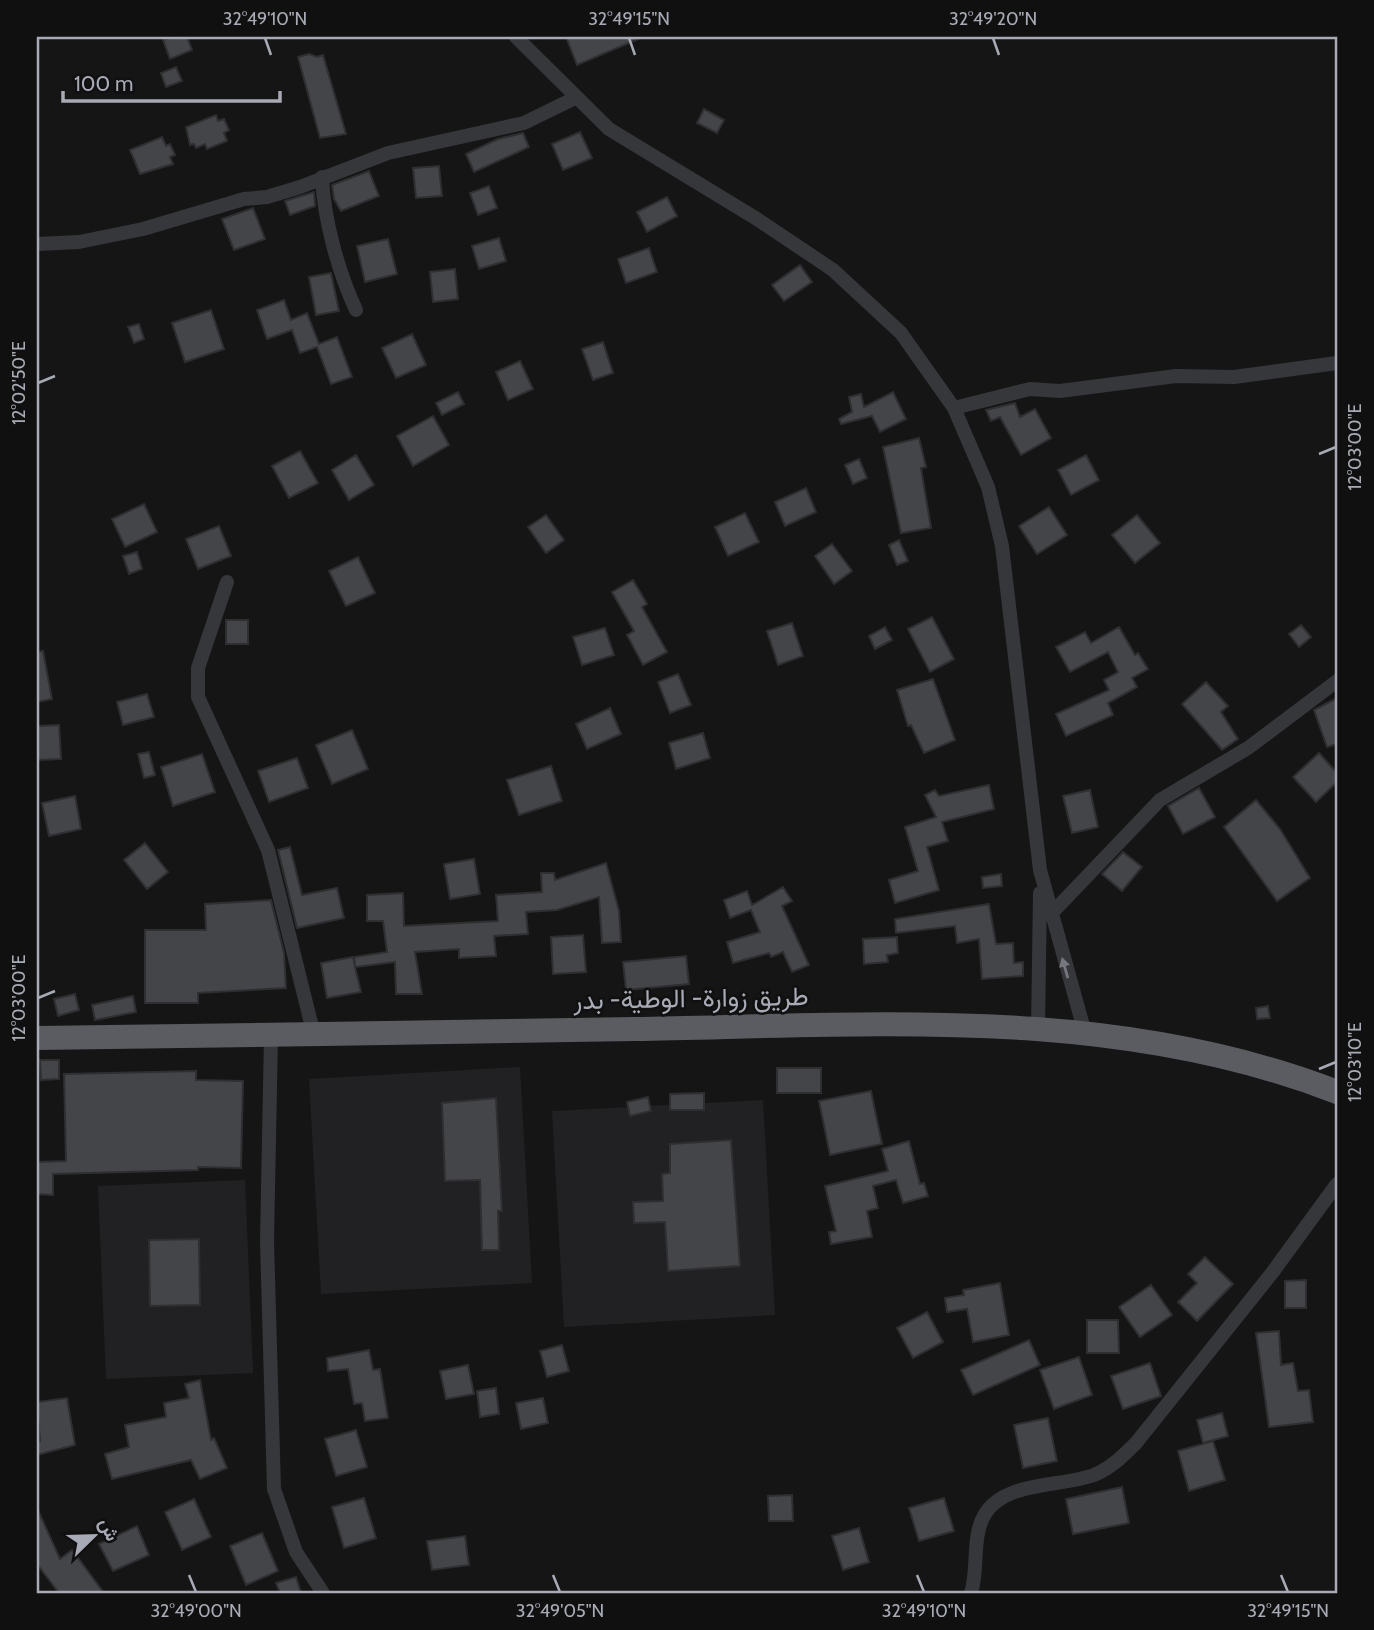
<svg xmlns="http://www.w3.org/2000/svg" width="1374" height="1630" viewBox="0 0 1374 1630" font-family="Cabin,Vazirmatn,sans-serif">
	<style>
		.built { fill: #212123 }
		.building { fill: #444549; stroke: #2f2f32; stroke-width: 2 }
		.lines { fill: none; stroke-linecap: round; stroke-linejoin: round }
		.minor { stroke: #36373b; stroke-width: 14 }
		.trunk { stroke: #5b5c62; stroke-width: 24 }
		.oneway { fill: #75777e }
		.ticks { fill: none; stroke: #a8abb5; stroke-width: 2.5 }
		.labels { text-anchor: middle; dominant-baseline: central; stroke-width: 5; stroke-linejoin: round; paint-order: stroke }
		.street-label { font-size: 26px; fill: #a8abb5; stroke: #101011 }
		.neatline { fill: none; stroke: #a8abb5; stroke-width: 2.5 }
		.ticks-label { font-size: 18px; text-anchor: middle; fill: #a8abb5 }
	</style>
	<rect width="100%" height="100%" fill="#151516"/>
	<path class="built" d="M520 1067 532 1283 321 1294 309 1079Z
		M763 1100 775 1315 564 1327 552 1111Z
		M245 1180 253 1373 106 1379 98 1186Z"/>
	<path class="building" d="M172 37H187L192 50 170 59 163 40Z
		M566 37H643L577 65Z
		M309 54 317 57 323 55 346 134 320 138 298 57Z
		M176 67 182 81 166 87 161 73Z
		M704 109 724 120 717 133 697 123Z
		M216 115 218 121 224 119 229 130 224 133 227 141 207 149 205 144 196 148 194 144 190 145 186 127Z
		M580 132 592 158 563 170 552 144Z
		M523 133 529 147 474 172 466 154 498 139Z
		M162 137 166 146 170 144 175 155 170 157 173 164 140 174 130 150Z
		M439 166 442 196 416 198 413 168Z
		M369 171 379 196 341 211 334 199 332 185Z
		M489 186 497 208 478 215 470 193Z
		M314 192 315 206 290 215 285 201Z
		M667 197 677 216 647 232 637 212Z
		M253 208 265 239 234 250 222 219Z
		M499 238 506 261 479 269 472 246Z
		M388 239 397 274 365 282 357 246Z
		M649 248 657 272 626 283 618 259Z
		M800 265 812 282 784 301 772 285Z
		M455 269 458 299 433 302 430 272Z
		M331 273 339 311 316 315 309 277Z
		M284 300 291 320 307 313 319 344 337 337 352 377 331 384 317 347 300 353 292 330 267 339 257 310Z
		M211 310 224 349 185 362 172 323Z
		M139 324 144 339 134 343 128 327Z
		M412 334 426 365 396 378 382 348Z
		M603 342 613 373 593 380 582 349Z
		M520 361 533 389 508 400 496 372Z
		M458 392 464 404 442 415 436 403Z
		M893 392 906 419 880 432 872 416 841 424 839 419 852 412 849 397 861 394 864 407Z
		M1015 403 1020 417 1035 409 1051 438 1021 455 1000 417 991 421 986 410Z
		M433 416 449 445 413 466 397 436Z
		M919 438 926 467 921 468 931 528 901 533 883 447Z
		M300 451 318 483 289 498 272 466Z
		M356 455 374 485 349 500 332 470Z
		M1086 455 1099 480 1071 495 1058 470Z
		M859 459 867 478 853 484 845 465Z
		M806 488 816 512 785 526 775 502Z
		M144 504 157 532 125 547 112 519Z
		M1049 507 1067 535 1037 554 1019 526Z
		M745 513 759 542 728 556 715 527Z
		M546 515 564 540 546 553 528 527Z
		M1137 515 1160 543 1135 563 1112 535Z
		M219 526 231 556 198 569 186 539Z
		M899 540 908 561 897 565 889 545Z
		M832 544 852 571 834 584 815 556Z
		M137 552 142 569 129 574 123 556Z
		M358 557 375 593 346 606 329 571Z
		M633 580 647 604 642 607 667 652 643 665 627 635 634 631 612 592Z
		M932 617 954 659 930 672 908 629Z
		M226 620H248V644H226Z
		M792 623 803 656 778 665 767 631Z
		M1301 625 1311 637 1299 647 1289 634Z
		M885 627 892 640 875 649 869 636Z
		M1119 627 1135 655 1138 653 1148 669 1132 678 1137 687 1108 703 1113 715 1066 736 1056 714 1109 690 1104 680 1118 672 1108 652 1070 672 1056 647 1085 632 1091 643Z
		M605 628 614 655 582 665 573 637Z
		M43 651 52 699 37 702V652Z
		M678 674 691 705 670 713 658 682Z
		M933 679 955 740 924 753 911 725 908 726 897 690Z
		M1206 682 1228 706 1221 712 1238 739 1222 750 1182 704Z
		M147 694 154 717 123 725 117 702Z
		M1337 698V744L1327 747 1314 710Z
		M610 708 621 734 587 749 576 724Z
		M59 725 61 759 37 760V726Z
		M352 730 368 769 332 784 316 745Z
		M703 733 710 758 676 769 669 743Z
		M149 752 155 775 144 778 138 754Z
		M1319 753 1337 773V782L1316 802 1293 777Z
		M202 754 215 792 173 806 161 767Z
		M297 758 308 788 269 802 258 771Z
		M551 766 562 801 519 815 507 780Z
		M989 785 994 809 942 822 948 841 927 847 939 890 895 903 889 880 918 871 905 827 936 817 925 795 935 790 939 796Z
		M1199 788 1215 817 1183 834 1168 806Z
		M1090 790 1098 827 1072 833 1063 796Z
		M75 796 81 829 49 836 42 803Z
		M1256 800 1280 829 1310 878 1277 901 1224 827Z
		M145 843 168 872 147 889 124 860Z
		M290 847 302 895 337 888 344 918 297 928 278 850Z
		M1123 852 1142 867 1122 891 1102 874Z
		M474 859 480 894 450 899 444 864Z
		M606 863 619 911 621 942 602 943 599 897 557 910 526 912 528 934 494 936 496 956 459 958V949L415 952 422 994H396L395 962 355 967 361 992 327 998 321 963 353 957 355 966 354 957 387 952 383 921H367V895L403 893 404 926 498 921 496 895 542 892 541 873H554L555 880Z
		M1001 874 1002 886 983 888 982 877Z
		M783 887 792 901 782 906 809 965 792 972 783 952 771 957 769 953 733 963 727 942 760 932 751 910 730 918 724 900 747 891 752 905Z
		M271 900 284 953 286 988 198 993V1003H145V930H206L205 904Z
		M989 904 996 944 1013 943 1014 963 1023 962V976L982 979 979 939 957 943 955 926 896 933 895 919Z
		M583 935 586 972 553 974 551 937Z
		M897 937 898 953 887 955 888 962 864 964 863 939Z
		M686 956 689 984 626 990 623 962Z
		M75 994 79 1010 58 1016 54 999Z
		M133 996 136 1012 95 1020 92 1005Z
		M1268 1006 1270 1018 1257 1019 1256 1008Z
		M40 1060H59V1079L41 1080Z
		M777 1068H821V1093H777Z
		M196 1071V1080L243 1081 241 1168 198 1167V1170L53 1174V1195L37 1194V1162L66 1161 64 1074Z
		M871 1091 882 1144 830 1155 819 1101Z
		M704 1093V1110H670V1094Z
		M648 1097 651 1111 630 1116 627 1102Z
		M496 1098 502 1211H498L499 1250H482L480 1180 445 1181 442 1103Z
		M731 1140 740 1266 668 1271 665 1222 634 1223 633 1202 663 1201 662 1174 670 1173V1144Z
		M909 1141 920 1184 924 1183 928 1196 903 1203 896 1180 873 1186 878 1208 867 1211 872 1237 831 1244 829 1232 836 1231 825 1186 888 1171 882 1149Z
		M199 1239 200 1305 150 1306 149 1240Z
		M1205 1257 1233 1284 1197 1321 1178 1302 1197 1283 1188 1274Z
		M1306 1280V1308H1285V1281Z
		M1000 1283 1009 1335 973 1342 967 1309 947 1312 945 1298 964 1295 963 1290Z
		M1151 1285 1172 1315 1140 1337 1119 1307Z
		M927 1312 943 1342 913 1358 897 1328Z
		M1087 1320H1118L1119 1353H1087Z
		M1279 1331 1281 1365 1293 1363 1298 1391 1309 1390 1313 1422 1269 1427 1256 1333Z
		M1029 1340 1040 1365 973 1395 961 1370Z
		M562 1345 569 1371 547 1377 540 1351Z
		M369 1350 373 1370 380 1369 388 1418 365 1421 362 1403 354 1404 348 1369 328 1371 327 1358Z
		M1079 1357 1092 1395 1054 1409 1040 1370Z
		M1150 1363 1161 1396 1123 1409 1111 1376Z
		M468 1365 474 1394 446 1399 440 1371Z
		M200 1380 211 1440 214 1438 227 1468 200 1479 191 1460 112 1479 105 1454 129 1447 125 1425 166 1417 164 1403 189 1398 185 1384Z
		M496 1388 499 1414 480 1417 477 1391Z
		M67 1398 75 1445 37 1455V1443L40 1441 37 1402Z
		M543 1398 548 1423 521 1429 516 1403Z
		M1222 1413 1228 1436 1203 1443 1197 1420Z
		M1048 1418 1057 1461 1023 1468 1014 1425Z
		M356 1430 367 1467 336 1476 325 1439Z
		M1213 1441 1225 1480 1189 1491 1178 1451Z
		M1122 1487 1129 1523 1073 1534 1066 1499Z
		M792 1495 793 1521H769L768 1496Z
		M364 1498 376 1538 344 1548 332 1507Z
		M944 1498 954 1531 919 1541 909 1508Z
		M194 1499 211 1537 182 1550 165 1512Z
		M37 1508 60 1559 72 1550 104 1593H59L37 1564Z
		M137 1526 149 1555 113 1571 99 1544Z
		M859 1528 869 1562 843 1570 832 1536Z
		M262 1533 278 1571 246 1585 230 1546Z
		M465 1536 469 1565 432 1570 427 1541Z
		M296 1577 301 1593H280L276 1583Z"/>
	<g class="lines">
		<path class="minor" d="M516 37 609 129 757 219 833 270 901 333 954 408 988 487 1002 546 1040 870 1085 1033
			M322 177C324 220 338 271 356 310
			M37 244 79 242 143 229 244 199 267 197 300 187 388 153 524 123 575 98
			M954 408 1030 389 1060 391 1176 376 1234 377 1337 363
			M227 582 198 668V697L268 850 314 1035
			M1050 915 1160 800 1248 748 1337 681
			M1038 1029 1040 893
			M271 1036 267 1241 274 1489 296 1552 323 1593
			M971 1593C979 1569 971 1537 985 1514 1005 1481 1061 1487 1094 1475 1111 1468 1123 1456 1136 1443L1272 1273 1337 1184"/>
		<path class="trunk" d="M37 1038C236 1035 436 1033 635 1029 871 1025 1113 1005 1337 1092"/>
	</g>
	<defs><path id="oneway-solid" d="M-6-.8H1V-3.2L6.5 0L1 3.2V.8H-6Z" transform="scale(1.75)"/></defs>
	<use class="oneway" href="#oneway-solid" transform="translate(1065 968) rotate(-106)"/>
	<path class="ticks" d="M265 38 271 55M629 38 635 55M993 38 999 55M38 383 55 376M1319 454 1336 447M38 998 55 991M1319 1069 1336 1062M189 1575 196 1592M553 1575 560 1592M917 1575 924 1592M1281 1575 1288 1592"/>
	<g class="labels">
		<g class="street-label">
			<text transform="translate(691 998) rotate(-1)">طريق زوارة- الوطية- بدر</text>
		</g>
	</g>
	<rect width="1374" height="1630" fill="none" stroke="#101011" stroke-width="77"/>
	<g transform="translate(94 1536) rotate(67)" stroke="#101011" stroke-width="5" paint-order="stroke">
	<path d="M0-5L12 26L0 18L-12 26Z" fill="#a8abb5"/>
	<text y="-10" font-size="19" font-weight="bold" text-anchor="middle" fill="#a8abb5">ش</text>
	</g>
	<path d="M63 91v10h217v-10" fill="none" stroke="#a8abb5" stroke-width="3.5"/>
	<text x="74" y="91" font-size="21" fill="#a8abb5" stroke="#101011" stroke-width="5" paint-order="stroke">100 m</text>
	<rect x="38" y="38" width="1298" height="1554" class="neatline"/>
	<g class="ticks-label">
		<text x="265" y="25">32°49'10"N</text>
		<text x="629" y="25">32°49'15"N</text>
		<text x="993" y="25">32°49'20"N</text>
		<text transform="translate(19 383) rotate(-90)" y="6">12°02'50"E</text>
		<text transform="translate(1355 447) rotate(-90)" y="6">12°03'00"E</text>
		<text transform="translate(19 998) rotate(-90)" y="6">12°03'00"E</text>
		<text transform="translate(1355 1062) rotate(-90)" y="6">12°03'10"E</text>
		<text x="196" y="1617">32°49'00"N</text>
		<text x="560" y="1617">32°49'05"N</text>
		<text x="924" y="1617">32°49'10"N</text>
		<text x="1288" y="1617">32°49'15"N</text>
	</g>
</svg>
